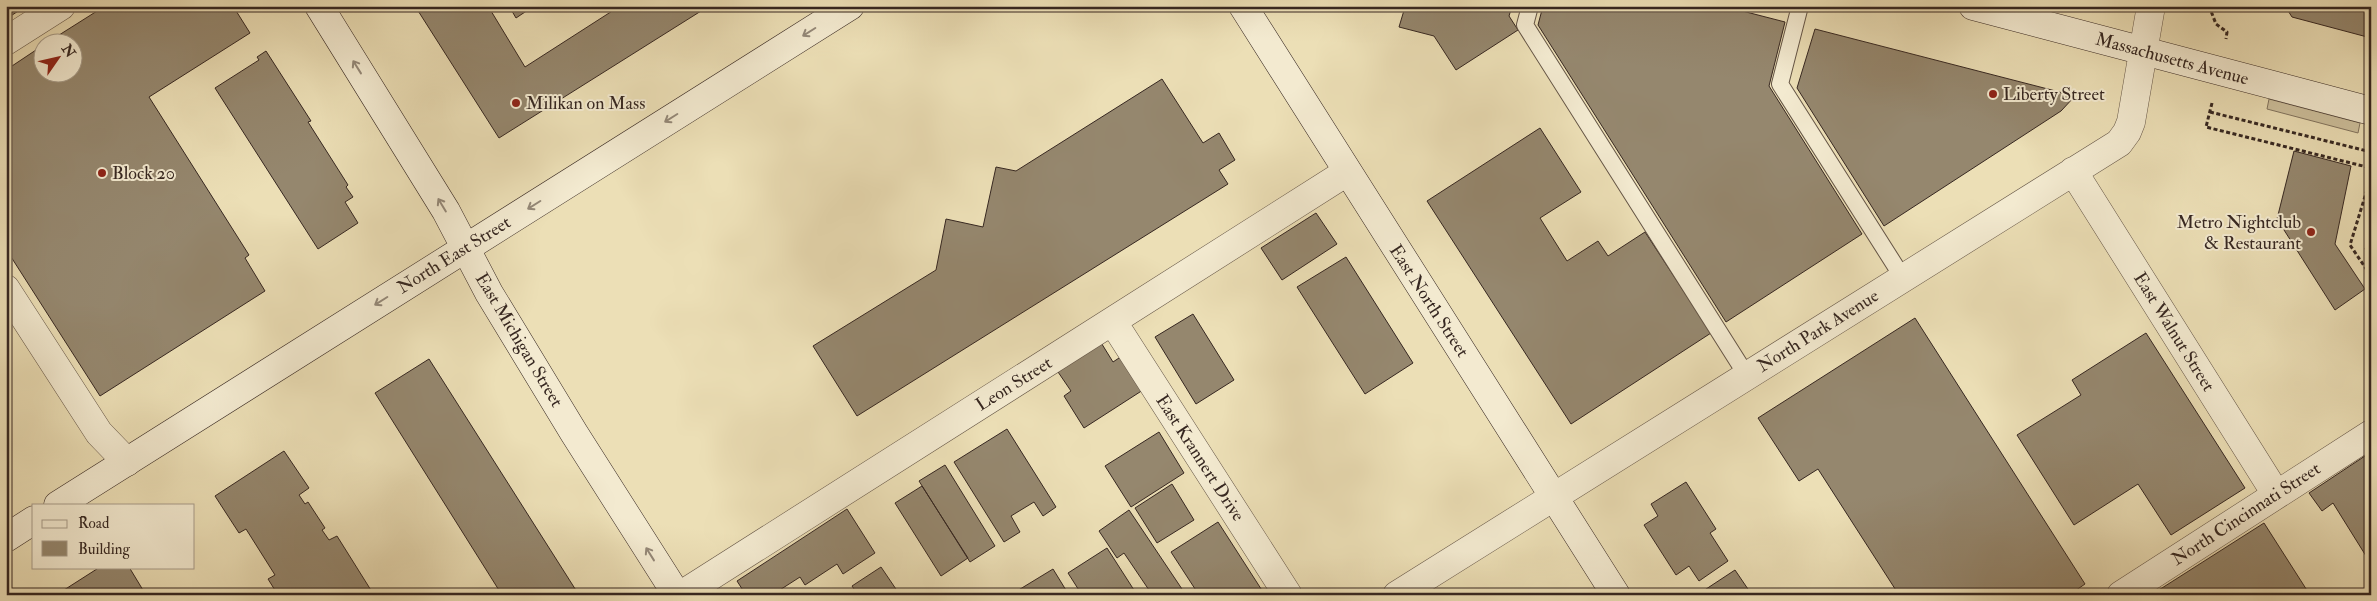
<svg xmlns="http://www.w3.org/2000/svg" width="2377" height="601" viewBox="0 0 2377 601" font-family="'IM FELL Double Pica',serif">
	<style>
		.green { fill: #cdc09d; stroke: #82745f }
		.building { fill: #95876e; stroke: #362721 }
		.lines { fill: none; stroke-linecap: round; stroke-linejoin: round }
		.service-casing { stroke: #645546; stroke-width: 18 }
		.minor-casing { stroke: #645546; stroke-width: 29 }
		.secondary-casing { stroke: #362721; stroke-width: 29 }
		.path { stroke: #362721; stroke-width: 3; stroke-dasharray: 4 2.5; stroke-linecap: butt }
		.service { stroke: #f3ead0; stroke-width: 16 }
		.minor { stroke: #f3ead0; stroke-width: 28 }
		.secondary { stroke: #f3ead0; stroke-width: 28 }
		.oneway { stroke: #948878 }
		.poi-dot { fill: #8f2418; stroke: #f3ead0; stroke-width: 2 }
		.labels { text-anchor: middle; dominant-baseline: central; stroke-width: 4; stroke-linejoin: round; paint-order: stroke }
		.street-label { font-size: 18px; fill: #362721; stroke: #f3ead0 }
		.poi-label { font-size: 18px; fill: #362721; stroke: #f3ead0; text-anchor: start }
	</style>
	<rect width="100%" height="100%" fill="#ecdfb6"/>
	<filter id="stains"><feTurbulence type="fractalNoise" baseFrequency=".004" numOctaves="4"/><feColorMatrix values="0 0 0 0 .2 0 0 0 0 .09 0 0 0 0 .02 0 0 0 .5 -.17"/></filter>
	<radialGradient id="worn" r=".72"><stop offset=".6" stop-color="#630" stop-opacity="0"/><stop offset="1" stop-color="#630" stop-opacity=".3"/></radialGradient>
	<path class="green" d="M2269 99 2360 123 2358 133 2267 109Z"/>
	<path class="building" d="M6 6H26L6 19Z
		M105 6H233L250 33 149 97 249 255 245 258 265 291 100 396 6 249V70L42 46V72H72V42H48Z
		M415 6H488L525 67 620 6H709L499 138Z
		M509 6H534L516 18Z
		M1402 6H1512L1509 16 1518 30 1456 70 1434 36 1399 27 1405 7Z
		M1543 6H1723L1785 22 1769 86 1862 234 1726 322 1538 25Z
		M2285 6H2371V38L2292 17Z
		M1815 29 2075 96 2061 111 1884 226 1797 88Z
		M266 51 311 121 308 122 348 185 346 187 353 197 345 202 358 223 318 249 215 88 259 60 257 57Z
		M1162 79 1203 143 1219 133 1235 160 1219 170 1228 184 857 416 813 346 936 270 946 219 983 227 996 167 1016 171Z
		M1540 128 1581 192 1540 218 1567 261 1598 241 1608 256 1645 232 1711 333 1571 424 1427 201Z
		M2294 151 2351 166 2335 244 2365 289 2335 310 2277 219Z
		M1316 213 1337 244 1282 280 1261 248Z
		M2371 230V257L2365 249Z
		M1346 257 1413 363 1365 394 1297 287Z
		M1193 314 1234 380 1196 404 1155 337Z
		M1915 318 2085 584 2069 595H1899L1818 469 1799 481 1758 418Z
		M2146 333 2245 488 2171 535 2138 484 2074 525 2017 435 2081 395 2072 380Z
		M1100 341 1113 362 1122 356 1143 390 1084 428 1064 396 1071 391 1056 369Z
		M429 359 579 595H502L375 393Z
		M1007 429 1056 507 1043 516 1034 502 1011 516 1020 532 1004 542 954 462Z
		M1159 432 1184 473 1131 507 1105 466Z
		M284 451 309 488 299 495 305 504 308 502 325 528 322 530 329 540 337 536 374 595H278L268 579 275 575 246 529 239 533 215 496Z
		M2371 452V564L2333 503 2322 511 2309 493Z
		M945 465 995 546 970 562 919 481Z
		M1686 482 1716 529 1710 533 1728 561 1699 581 1689 566 1676 575 1644 525 1658 516 1651 504Z
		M1172 484 1194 520 1157 543 1135 508Z
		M922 486 968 558 941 576 895 503Z
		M847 509 875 553 843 574 837 564 805 585 800 577 772 595H746L737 581Z
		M1129 510 1186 595H1149L1151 593 1124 553 1117 558 1099 531Z
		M1218 522 1265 595H1199L1171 552Z
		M2264 523 2310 595H2151Z
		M1107 548 1134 590 1127 595H1082L1068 573Z
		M100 567H129L146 595H67L64 590Z
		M881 567 900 595H858L852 586Z
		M1053 569 1069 595H1013L1012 594Z
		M1735 570 1752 595H1697Z"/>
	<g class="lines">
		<g class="service-casing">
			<path id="service" d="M1530 6 1525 25 1747 376
				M1800 6 1780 84 1903 278"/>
		</g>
		<g class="minor-casing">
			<path id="minor" d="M6 41 61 6
				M2073 171 2276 494
				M6 289 99 433 127 462
				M1113 322 1288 595
				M681 595 1347 172
				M1397 595 2119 143 2127 132 2131 122 2151 6
				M2121 595 2371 434"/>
		</g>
		<g class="secondary-casing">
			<path id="secondary" d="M319 6 446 211 489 293 574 433 677 595
				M1243 6 1616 595
				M1973 6 2371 111
				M58 505 850 6
				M6 538 34 520"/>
		</g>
		<path class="path" d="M2209 6 2216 24 2227 32 2226 39
			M2212 103 2206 127 2371 168
			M2210 112 2371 152
			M2371 177 2350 245 2371 276"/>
		<use href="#service" class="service"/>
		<use href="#minor" class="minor"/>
		<use href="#secondary" class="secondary"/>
	</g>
	<defs><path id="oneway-shaft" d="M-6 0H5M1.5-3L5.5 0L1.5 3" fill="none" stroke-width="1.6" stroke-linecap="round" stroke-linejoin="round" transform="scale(1.25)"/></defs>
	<g class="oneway">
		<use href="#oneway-shaft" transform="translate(809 32) rotate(148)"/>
		<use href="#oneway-shaft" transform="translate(357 67) rotate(-122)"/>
		<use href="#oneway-shaft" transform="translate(671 118) rotate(148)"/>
		<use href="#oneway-shaft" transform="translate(442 205) rotate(-121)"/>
		<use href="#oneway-shaft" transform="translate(534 205) rotate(148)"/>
		<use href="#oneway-shaft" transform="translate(381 301) rotate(148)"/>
		<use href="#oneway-shaft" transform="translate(650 554) rotate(-122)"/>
	</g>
	<g class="poi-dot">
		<circle cx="1993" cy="94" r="5"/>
		<circle cx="516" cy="103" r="5"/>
		<circle cx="102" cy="173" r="5"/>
		<circle cx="2311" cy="232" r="5"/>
	</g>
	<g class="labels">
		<g class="street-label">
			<text transform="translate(2172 59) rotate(15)">Massachusetts Avenue</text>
			<text transform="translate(454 255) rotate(-32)">North East Street</text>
			<text transform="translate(1429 301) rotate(57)">East North Street</text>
			<text transform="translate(1818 331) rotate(-32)">North Park Avenue</text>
			<text transform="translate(2174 332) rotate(58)">East Walnut Street</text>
			<text transform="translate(519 340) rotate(59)">East Michigan Street</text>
			<text transform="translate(1014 384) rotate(-32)">Leon Street</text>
			<text transform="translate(1200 458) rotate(57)">East Krannert Drive</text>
			<text transform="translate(2246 514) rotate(-33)">North Cincinnati Street</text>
		</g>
		<g class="poi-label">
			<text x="2003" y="94">Liberty Street</text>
			<text x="526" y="103">Milikan on Mass</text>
			<text x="112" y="173">Block 20</text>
			<text x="2301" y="222" text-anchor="end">Metro Nightclub<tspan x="2301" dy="21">&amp; Restaurant</tspan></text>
		</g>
	</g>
	<rect width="2377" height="601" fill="none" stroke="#ecdfb6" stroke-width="25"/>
	<rect x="8" y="8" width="2362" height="586" fill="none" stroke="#362721" stroke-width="2.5"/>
	<rect x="12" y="12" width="2352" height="576" fill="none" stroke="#362721"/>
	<rect x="32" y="504" width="162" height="65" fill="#f3ead0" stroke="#a79c8a"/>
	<rect x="42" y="520" width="25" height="8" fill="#f3ead0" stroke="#a79c8a"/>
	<text x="78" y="528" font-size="15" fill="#362721">Road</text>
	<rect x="42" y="541" width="25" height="15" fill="#95876e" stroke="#a79c8a"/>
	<text x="78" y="554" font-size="15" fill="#362721">Building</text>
	<g transform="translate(58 58) rotate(56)"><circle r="24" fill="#f3ead0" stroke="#a79c8a"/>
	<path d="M0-4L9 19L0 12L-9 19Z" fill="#8f2418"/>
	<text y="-8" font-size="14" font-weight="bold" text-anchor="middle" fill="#362721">N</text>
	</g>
	<rect width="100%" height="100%" filter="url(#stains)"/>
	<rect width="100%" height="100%" fill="url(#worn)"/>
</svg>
